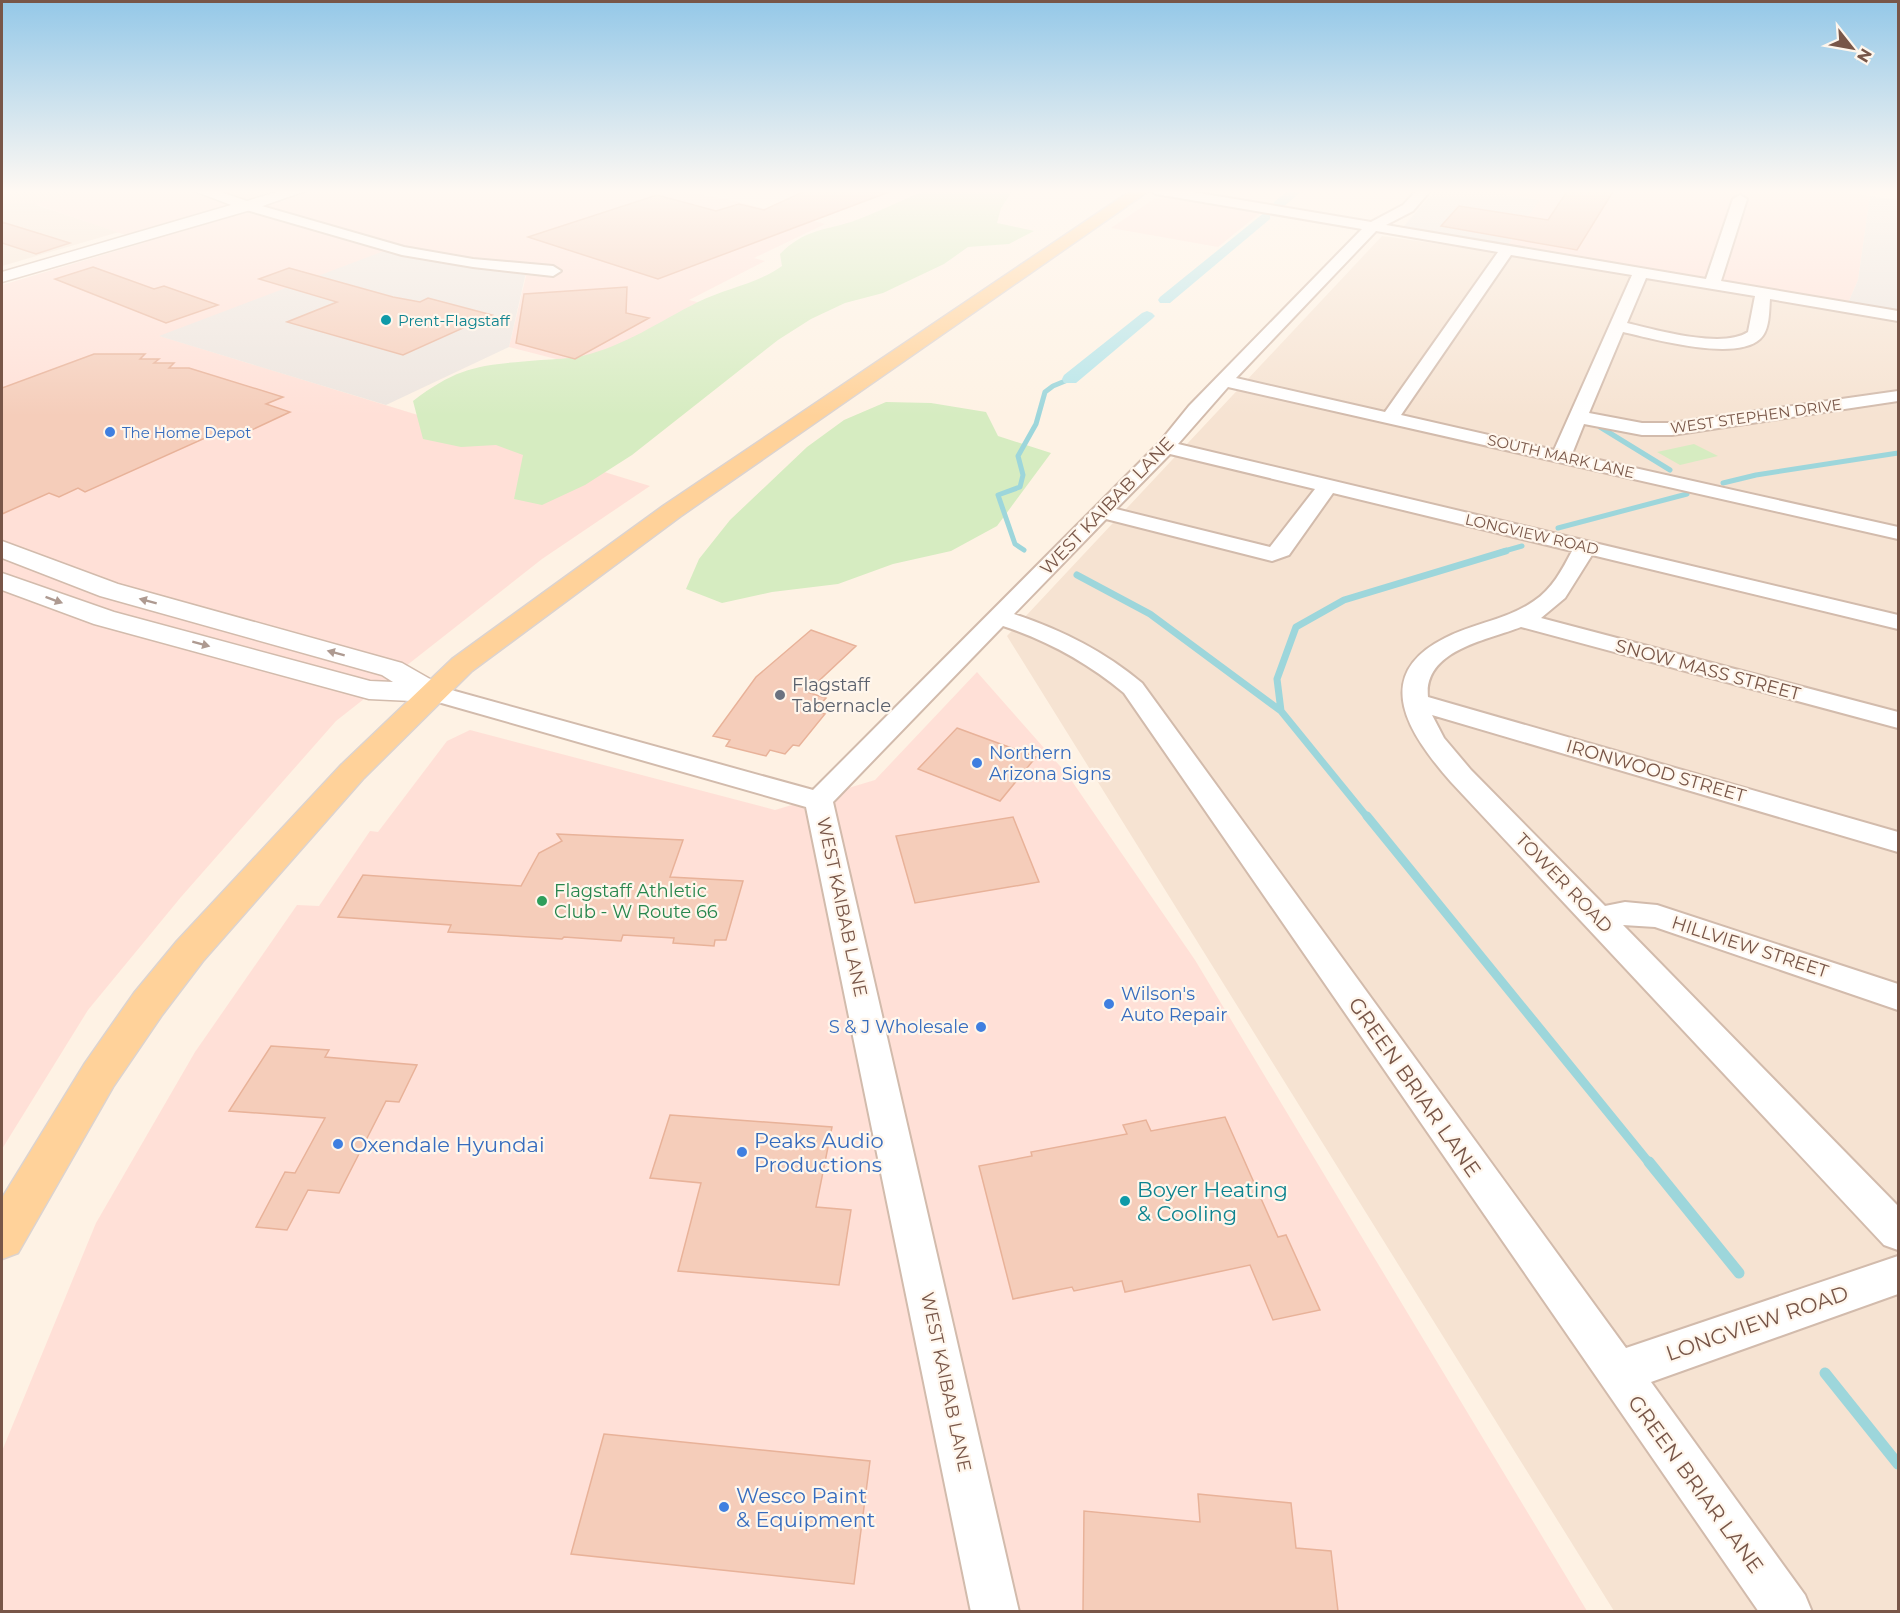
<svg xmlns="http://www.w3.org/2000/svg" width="1900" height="1613" viewBox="0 0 1900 1613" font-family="Montserrat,sans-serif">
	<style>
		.residential { fill: #f6e3d2 }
		.commercial { fill: #ffe0d7 }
		.industrial { fill: #ede5df }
		.green { fill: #d6ecc1 }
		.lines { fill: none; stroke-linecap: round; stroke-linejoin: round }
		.stream-far3 { stroke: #9dd6db; stroke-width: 5 }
		.stream-far2 { stroke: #9dd6db; stroke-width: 7 }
		.stream-far1 { stroke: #9dd6db; stroke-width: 9 }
		.stream { stroke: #9dd6db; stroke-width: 11 }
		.canal { fill: #b7e5e9; fill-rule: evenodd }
		.building { fill: #f5cdba; stroke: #e8b299; stroke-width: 1.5 }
		.minor-casing { stroke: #d2bbac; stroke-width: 4 }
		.tertiary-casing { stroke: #d2bbac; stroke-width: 3 }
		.primary-casing { stroke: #dcd3cf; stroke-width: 3 }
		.minor { fill: #fff; fill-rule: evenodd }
		.tertiary { fill: #fff; fill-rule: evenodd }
		.primary { fill: #ffd29a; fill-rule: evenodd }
		.oneway { fill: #ae9a91 }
		.culture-dot { fill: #0f9aa8; stroke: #fff6ec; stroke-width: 2 }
		.shop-dot { fill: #3f7fe0; stroke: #fff6ec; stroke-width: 2 }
		.worship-dot { fill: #6b7280; stroke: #fff6ec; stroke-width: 2 }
		.leisure-dot { fill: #2e9e5b; stroke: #fff6ec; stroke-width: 2 }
		.labels { text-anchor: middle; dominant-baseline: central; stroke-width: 4.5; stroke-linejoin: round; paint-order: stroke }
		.far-culture-label { font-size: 15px; fill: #0d838f; stroke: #fff6ec; text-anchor: start }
		.far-street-label { font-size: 15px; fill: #785648; stroke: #fff6ec }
		.far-shop-label { font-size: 15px; fill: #366cbe; stroke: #fff6ec; text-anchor: start }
		.street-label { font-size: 18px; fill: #785648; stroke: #fff6ec }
		.worship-label { font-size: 18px; fill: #5b616d; stroke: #fff6ec; text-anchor: start }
		.shop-label { font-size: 18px; fill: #366cbe; stroke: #fff6ec; text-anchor: start }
		.leisure-label { font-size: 18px; fill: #27864d; stroke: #fff6ec; text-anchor: start }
		.near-street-label { font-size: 21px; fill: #785648; stroke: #fff6ec }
		.near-shop-label { font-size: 21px; fill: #366cbe; stroke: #fff6ec; text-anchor: start }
		.near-culture-label { font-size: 21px; fill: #0d838f; stroke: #fff6ec; text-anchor: start }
	</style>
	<rect width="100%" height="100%" fill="#fef2e4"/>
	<path class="residential" d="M2 190H88L36 205 119 232 2 266Z
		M1382 236 1525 256 1898 319V1611H1614L1007 636Z"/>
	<path class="commercial" d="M88 190H677L735 201 825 224 754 258 765 261 689 300 716 307 603 371 509 347 526 276 160 336 650 486 542 559 336 721 181 897 88 1010 2 1149V285L146 242 35 204Z
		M1476 190H1831L1870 196 1858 280 1848 303 1507 246 1540 200Z
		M1162 197H1165L1260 213 1218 247 1111 228 1154 199Z
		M977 672 1067 774 1195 960 1587 1611 2 1612V1451L96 1223 195 1052 297 905 319 906 370 831 378 832 447 741 470 730 775 810 875 780Z"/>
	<path class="industrial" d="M1436 190H1476L1540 200 1507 246 1402 228Z
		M1870 196 1898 200V311L1848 303 1858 280Z
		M392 248 527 268 509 347 386 405 159 336Z"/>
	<path class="green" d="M925 190H1013L1001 208 997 223 1034 231 1009 244 968 247 944 264 883 293 845 303 811 319 778 340 632 455 585 485 542 505 514 499 523 455 496 445 461 447 423 439 413 401C461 364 484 365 541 360 554 359 569 359 582 356 625 346 660 321 698 302 726 288 757 284 782 266L780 254C804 230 821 231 851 222 876 213 901 201 925 190Z
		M886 402 931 403 986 412 998 436 1051 453 997 526 951 551 893 564 838 584 772 592 722 603 686 589 699 559 730 520 807 447 844 420Z
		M1694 444 1718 456 1680 465 1657 452Z"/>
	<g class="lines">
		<path class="stream-far3" d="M1600 427 1670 470
			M1723 483 1756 475 1898 453
			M1558 528 1687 494
			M1024 550 1015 544 998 495 1020 487 1023 475 1018 456 1036 424 1045 392 1053 386 1070 379
			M1501 552 1522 546"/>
		<path class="stream-far2" d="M1077 575 1150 614 1281 711
			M1368 818 1281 711 1277 679 1296 627 1344 600 1506 551"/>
		<path class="stream-far1" d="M1367 816 1650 1164"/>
		<path class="stream" d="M1649 1162 1739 1273
			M1825 1373 1898 1464"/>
		<path class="canal" d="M1289 190H1303L1282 208H1274V202Z
			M1265 212 1270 213V219L1170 303H1160L1158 300 1160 297Z
			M1147 311 1152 313 1155 316 1152 319 1076 383H1064L1062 379 1064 375 1142 313Z"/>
	</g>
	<path class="building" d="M807 190 889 192 658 279 528 237 657 195 716 211 739 204 764 210Z
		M1568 190H1614L1577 250 1441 226 1459 206 1548 220Z
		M2 222 70 243 36 254 2 243Z
		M93 267 154 289 164 286 218 305 166 323 55 279Z
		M289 268 393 297 420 302 428 298 492 315 403 355 287 322 337 302 259 279Z
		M627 287 626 313 649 318 575 359 516 343 524 294Z
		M94 354H145L140 359H159L154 363H174L169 368H189L283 397 266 404 290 412 241 435 225 429 85 492 78 488 59 497 49 493 2 514V388Z
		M811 630 856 646 807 692 826 698 814 711 825 714 799 746 793 745 785 754 770 750 766 756 726 746 730 740 713 736 756 677Z
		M957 728 1036 757 1000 801 918 769Z
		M1013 817 1039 882 915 903 896 836Z
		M557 834 683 840 670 877 743 881 726 940H715L714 946 673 943 674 938 623 935 621 941 564 937 562 939 448 932 451 925 338 917 363 875 521 886 539 853 562 841Z
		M271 1046 329 1050 325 1057 417 1065 399 1102 386 1101 339 1193 308 1190 287 1230 256 1227 285 1172 295 1173 325 1118 229 1111Z
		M670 1115 832 1127 816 1207 851 1210 839 1285 678 1271 701 1183 650 1178Z
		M1225 1117 1278 1237 1286 1235 1320 1310 1273 1320 1250 1265 1125 1292 1122 1281 1074 1291 1072 1287 1013 1299 979 1166 1032 1156 1031 1152 1127 1134 1123 1125 1146 1120 1151 1131Z
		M604 1434 870 1461 854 1584 571 1554Z
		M1198 1494 1291 1503 1296 1548 1331 1551 1338 1611H1083L1084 1511 1200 1522Z"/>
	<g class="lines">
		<g class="minor-casing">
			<path id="minor" d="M1150 190H1181L1371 222 1403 205 1417 190H1431L1413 211 1386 225 1706 279 1733 199 1740 195 1747 199 1721 281 1898 311V321L1770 299C1769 311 1770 330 1760 339 1735 362 1654 339 1623 332L1589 413 1642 423H1672L1898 391V401L1672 435H1642L1584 424 1572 454 1898 527V539L1228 387 1178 444 1898 615V629L1592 555 1565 598 1541 618 1898 712V728L1521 627C1488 640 1423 650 1428 697L1898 832V852L1432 715 1444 738 1471 770 1605 906 1625 902 1657 905 1898 984V1010L1655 927 1623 925 1898 1206V1250L1884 1245 1451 782C1410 735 1369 676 1445 638 1474 623 1507 620 1534 601 1552 589 1562 570 1572 551L1333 493 1289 555 1272 561 1106 519 1014 614C1062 630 1104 651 1142 683L1626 1348 1898 1256V1294L1651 1382 1805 1595 1812 1612H1759L1124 693C1088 663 1048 641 1003 626L833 802 1019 1612H971L806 807 424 698 420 693 424 688 433 685 813 790 1159 443 1189 406 1362 229 1156 194ZM1376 231 1498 252 1385 412 1236 378ZM1511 255 1632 275 1554 450 1401 415ZM1646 278 1755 296 1748 332C1723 349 1656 330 1627 323ZM1170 454 1315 489 1270 547 1116 509Z
				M248 202 404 247 473 259 553 266 561 271 553 276 473 267 402 255 243 209V203Z"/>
		</g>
		<g class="tertiary-casing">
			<path id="tertiary" d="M192 190H215L247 201 283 190H308L254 209 2 282V272L231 205Z
				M2 541 118 584 402 663 444 687 448 693 444 699 433 702 369 699 94 624 2 590V573L114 612 370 681 393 682 382 675 100 596 2 558Z"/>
		</g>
		<g class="primary-casing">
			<path id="primary" d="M1132 190H1150L681 516 472 671 363 779 203 961 162 1015 113 1087 18 1253 2 1259V1198L85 1063 134 993 177 941 341 765 452 659 663 506Z"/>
		</g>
		<use href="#minor" class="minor"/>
		<use href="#tertiary" class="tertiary"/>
		<use href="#primary" class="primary"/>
	</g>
	<defs><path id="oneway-solid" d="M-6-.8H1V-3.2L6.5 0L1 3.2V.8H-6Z" transform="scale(1.5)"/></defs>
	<g class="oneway">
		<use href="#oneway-solid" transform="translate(54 600) rotate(20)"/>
		<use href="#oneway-solid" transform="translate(148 601) rotate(-165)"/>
		<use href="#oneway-solid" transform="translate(201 644) rotate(15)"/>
		<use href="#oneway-solid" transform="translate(336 653) rotate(-165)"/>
	</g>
	<linearGradient id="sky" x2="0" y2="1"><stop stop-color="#94c8e8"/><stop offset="0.46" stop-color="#fff9f3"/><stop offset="1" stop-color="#fff9f3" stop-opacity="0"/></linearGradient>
	<rect width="1900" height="416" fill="url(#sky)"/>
	<g class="culture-dot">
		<circle cx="386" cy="320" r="6"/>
		<circle cx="1125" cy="1201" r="6"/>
	</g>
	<g class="shop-dot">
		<circle cx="110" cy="432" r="6"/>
		<circle cx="977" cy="763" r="6"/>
		<circle cx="1109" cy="1004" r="6"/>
		<circle cx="981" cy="1027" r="6"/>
		<circle cx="338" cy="1144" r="6"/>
		<circle cx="742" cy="1152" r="6"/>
		<circle cx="724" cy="1507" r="6"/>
	</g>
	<circle class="worship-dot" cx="780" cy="695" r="6"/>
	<circle class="leisure-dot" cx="542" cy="901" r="6"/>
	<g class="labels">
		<g class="far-culture-label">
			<text x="398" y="320">Prent-Flagstaff</text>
		</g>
		<g class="far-street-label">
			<text transform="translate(1756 416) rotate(-8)">WEST STEPHEN DRIVE</text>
			<text transform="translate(1561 456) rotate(13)">SOUTH MARK LANE</text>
			<text transform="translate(1532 534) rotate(13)">LONGVIEW ROAD</text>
		</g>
		<g class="far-shop-label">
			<text x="122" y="432">The Home Depot</text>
		</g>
		<g class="street-label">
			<text transform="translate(1107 506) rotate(-46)">WEST KAIBAB LANE</text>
			<text transform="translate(1708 670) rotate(15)">SNOW MASS STREET</text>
			<text transform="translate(1656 771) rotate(16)">IRONWOOD STREET</text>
			<text transform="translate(1564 883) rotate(46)">TOWER ROAD</text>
			<text transform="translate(842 907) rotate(78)">WEST KAIBAB LANE</text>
			<text transform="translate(1750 947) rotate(18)">HILLVIEW STREET</text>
			<text transform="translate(946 1382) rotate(78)">WEST KAIBAB LANE</text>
		</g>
		<g class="worship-label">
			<text x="792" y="685">Flagstaff<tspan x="792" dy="21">Tabernacle</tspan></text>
		</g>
		<g class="shop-label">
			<text x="989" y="753">Northern<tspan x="989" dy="21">Arizona Signs</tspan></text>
			<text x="1121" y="994">Wilson's<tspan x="1121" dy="21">Auto Repair</tspan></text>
			<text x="969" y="1027" text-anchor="end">S &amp; J Wholesale</text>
		</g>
		<g class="leisure-label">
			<text x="554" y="891">Flagstaff Athletic<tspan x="554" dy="21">Club - W Route 66</tspan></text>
		</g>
		<g class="near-street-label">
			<text transform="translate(1415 1087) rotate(55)">GREEN BRIAR LANE</text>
			<text transform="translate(1757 1323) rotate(-19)">LONGVIEW ROAD</text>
			<text transform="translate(1696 1484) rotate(54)">GREEN BRIAR LANE</text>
		</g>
		<g class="near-shop-label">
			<text x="754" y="1140">Peaks Audio<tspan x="754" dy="24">Productions</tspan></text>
			<text x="350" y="1144">Oxendale Hyundai</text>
			<text x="736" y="1495">Wesco Paint<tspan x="736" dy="24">&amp; Equipment</tspan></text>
		</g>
		<g class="near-culture-label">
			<text x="1137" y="1189">Boyer Heating<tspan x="1137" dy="24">&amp; Cooling</tspan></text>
		</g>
	</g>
	<rect width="1900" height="1613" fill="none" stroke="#785648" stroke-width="6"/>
	<g transform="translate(1852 48) rotate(121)" stroke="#fff6ec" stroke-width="4.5" paint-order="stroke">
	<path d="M0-4.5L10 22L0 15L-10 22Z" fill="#785648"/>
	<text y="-9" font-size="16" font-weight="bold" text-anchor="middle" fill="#785648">N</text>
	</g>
</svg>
